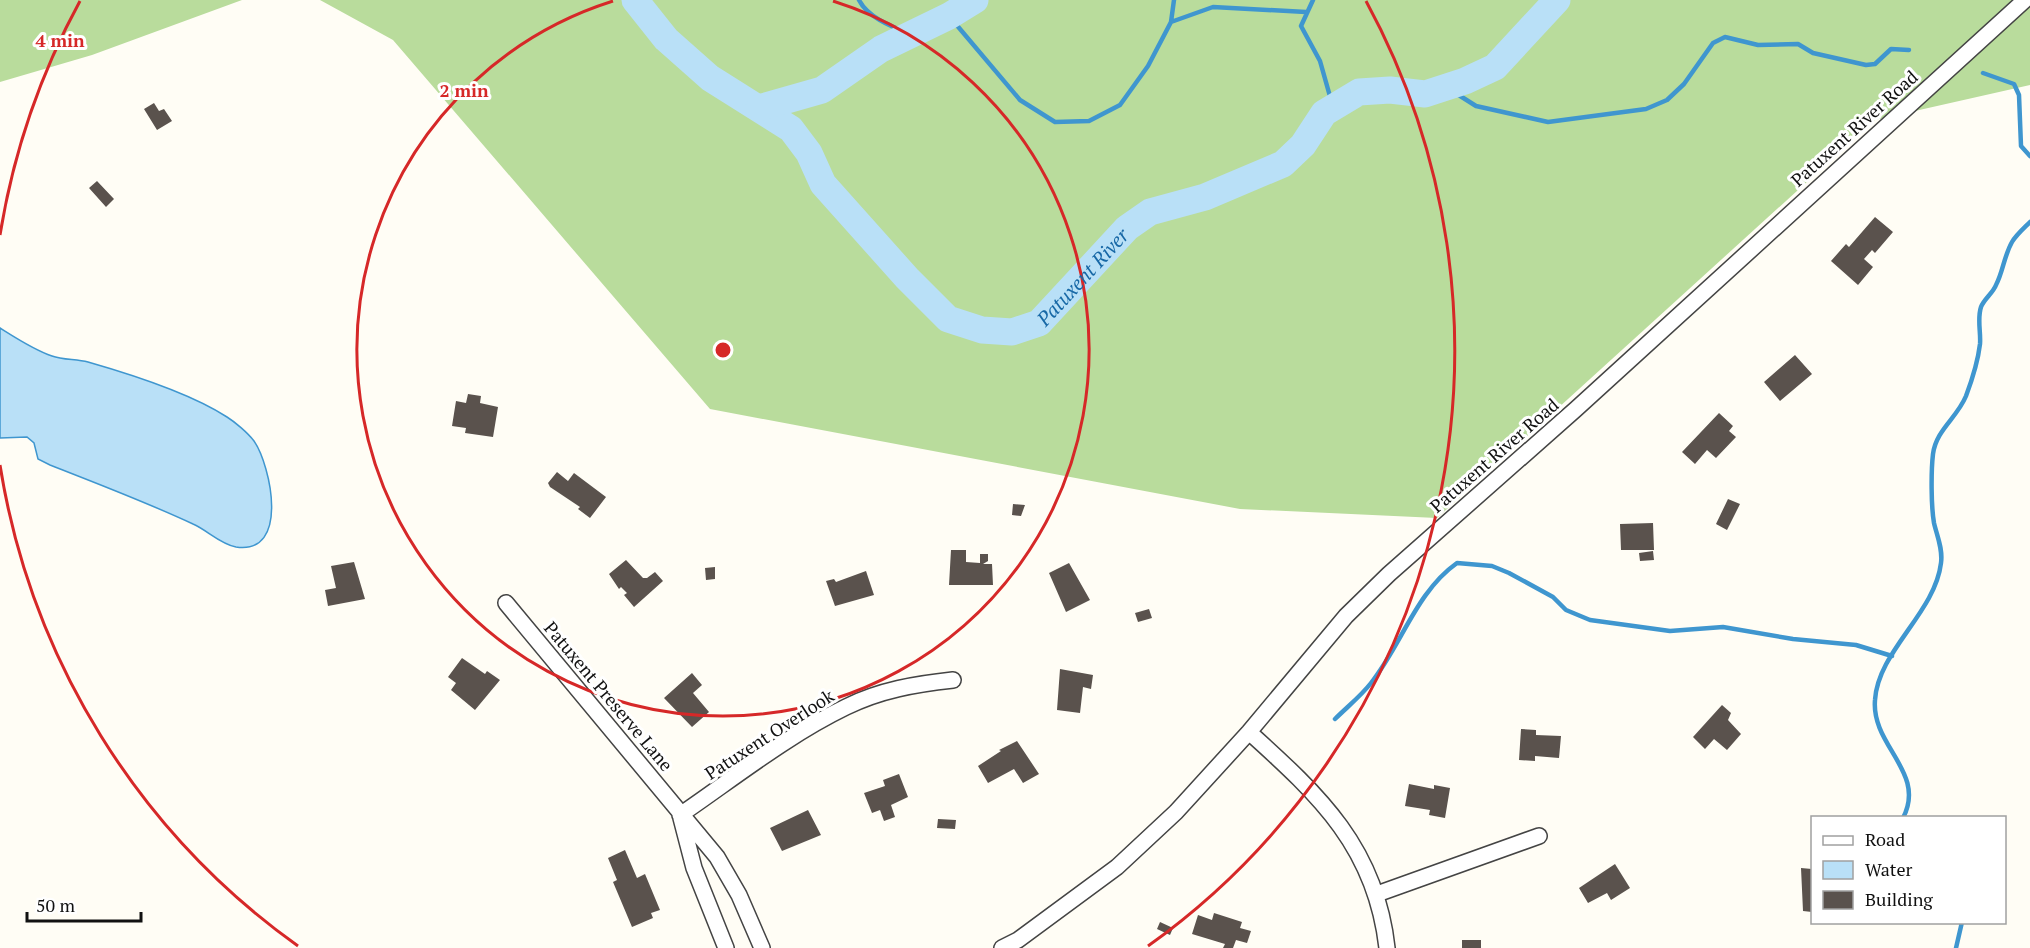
<svg xmlns="http://www.w3.org/2000/svg" width="2030" height="948" viewBox="0 0 2030 948" font-family="'PT Serif',serif">
	<style>
		.forest { fill: #b9dc9c }
		.water { fill: #b9e0f7; stroke: #3f96cf; stroke-width: 1.5 }
		.lines { fill: none; stroke-linecap: round; stroke-linejoin: round }
		.stream { stroke: #3f96cf; stroke-width: 4.5 }
		.river { stroke: #b9e0f7; stroke-width: 27 }
		.building { fill: #5a524d }
		.minor-casing { stroke: #444; stroke-width: 18 }
		.minor { stroke: #fff; stroke-width: 15 }
		.ring { fill: none; stroke: #d62828; stroke-width: 3 }
		.labels { text-anchor: middle; dominant-baseline: central; stroke-width: 6; stroke-linejoin: round; paint-order: stroke }
		.street-label { font-size: 18px; fill: #111; stroke: #fff }
		.water-label { font-size: 20px; font-style: italic; fill: #1768a6; stroke: #fff }
		.centre { fill: #d62828; stroke: #fff; stroke-width: 3 }
		.ring-label { font-size: 18px; text-anchor: middle; font-weight: bold; fill: #d62828; stroke: #fff; stroke-width: 6; stroke-linejoin: round; paint-order: stroke }
	</style>
	<rect width="100%" height="100%" fill="#fffdf5"/>
	<path class="forest" d="M0 0H242L92 55 0 82Z
		M320 0H2030V85L1875 120 1437 518 1240 509 710 409 393 40Z"/>
	<path class="water" d="M0 328C16 338 34 350 52 356 63 360 76 359 88 362 130 374 190 393 227 417 235 422 248 433 254 441 271 466 290 555 236 547 220 544 207 530 193 524 146 502 98 484 50 465L38 459 34 443 27 437 0 438Z"/>
	<g class="lines">
		<path class="stream" d="M859 0C868 18 893 27 910 34
			M1313 0 1301 26 1320 61 1333 107
			M949 16 1020 100 1055 122 1089 121 1120 105 1148 66 1171 22 1174 0
			M1171 22 1213 7 1306 12
			M1983 73 2014 84 2019 95 2021 146 2030 156
			M1446 87 1476 106 1548 122 1646 109 1667 100 1684 84 1713 43 1725 37 1758 45 1798 44 1813 53 1866 65 1875 64 1891 49 1909 50
			M1335 719C1347 707 1361 696 1371 683 1402 644 1416 592 1457 563L1492 566 1509 573 1553 597 1566 610 1590 620 1670 631 1723 627 1793 639 1856 645 1892 656
			M1903 818C1927 772 1871 746 1875 700 1878 651 1935 613 1941 563 1943 549 1937 536 1934 523 1931 506 1931 471 1933 454 1936 430 1957 418 1966 396 1972 380 1978 361 1980 344 1981 332 1977 319 1981 307 1984 299 1993 293 1996 285 2003 272 2004 256 2012 242 2016 235 2024 228 2030 222
			M1956 948 1962 922"/>
		<g class="river">
			<path id="s1" d="M635 0 666 39 710 78 791 129 809 153 823 184 907 278 948 319 982 330 1012 332 1039 323 1127 228 1150 212 1205 197 1283 164 1303 145 1324 113 1359 92 1390 90 1425 94 1465 81 1495 67 1557 0"/>
			<path d="M759 108 822 90 881 49 949 16 975 0"/>
		</g>
	</g>
	<path class="building" d="M154 103 159 111 164 109 172 121 157 130 144 109Z
		M97 181 114 199 106 207 89 188Z
		M1875 217 1893 232 1875 253 1872 250 1864 259 1873 267 1858 285 1831 261 1846 244 1849 247Z
		M1795 355 1812 374 1780 401 1764 382Z
		M468 394 481 396 480 403 498 407 493 437 465 433 466 428 452 426 456 401 466 403Z
		M1719 413 1733 426 1729 431 1736 437 1716 458 1707 450 1695 464 1682 452Z
		M557 472 568 481 574 473 606 497 590 518 578 509 580 507 550 487 548 483Z
		M1728 499 1740 504 1727 530 1716 524Z
		M1013 504 1025 505 1021 516 1012 515Z
		M1653 523 1654 550H1621L1620 524Z
		M951 550H966V562L980 563V554H988V561L983 564H992L993 585H949Z
		M1653 551 1654 560 1640 561 1639 553Z
		M626 560 643 578H647L655 572 663 581 634 607 624 595 627 593 621 587 619 589 609 574Z
		M354 562 365 599 328 606 325 590 336 588 331 566Z
		M1069 563 1090 600 1066 612 1049 573Z
		M715 567V579L706 580 705 568Z
		M866 571 874 595 835 606 826 581 834 579 836 582Z
		M1149 609 1152 618 1138 622 1135 613Z
		M462 658 485 674 487 671 500 680 475 710 451 690 456 683 448 677Z
		M1060 669 1093 675 1091 689 1083 687 1080 713 1057 710Z
		M692 673 702 685 693 693 709 712 692 727 664 698Z
		M1722 705 1731 713 1728 720 1741 734 1727 750 1714 739 1705 749 1693 737Z
		M1521 729 1536 730V735L1561 736 1559 758 1535 756V761L1519 760Z
		M1017 741 1039 774 1023 783 1014 769 988 783 978 766 1001 751 999 750Z
		M899 774 908 797 891 805 895 817 884 821 880 810 872 813 864 793 885 786 883 780Z
		M1409 784 1434 789V785L1450 788 1445 818 1429 815 1430 810 1405 806Z
		M808 810 821 835 782 851 770 828Z
		M938 819 956 820 955 829 937 828Z
		M625 850 637 878 645 874 660 910 651 913 653 918 632 927 613 882 617 880 608 858Z
		M1615 864 1630 888 1611 900 1607 893 1588 903 1579 888Z
		M1801 868 1812 869V912L1803 911Z
		M1214 913 1242 922 1240 928 1251 931 1247 943 1236 940 1233 948H1223L1225 944 1192 934 1198 915 1212 920Z
		M1160 922 1173 928 1170 935 1157 929Z
		M1462 940H1481V948H1462Z"/>
	<g class="lines">
		<g class="minor-casing">
			<path id="minor" d="M506 603 717 857 739 895 762 948
				M1249 732C1320 796 1376 848 1387 948
				M680 815C734 778 788 735 846 707 880 690 916 684 953 680
				M681 818 694 868 726 948
				M1377 894 1539 836
				M1002 948 1018 940 1117 867 1176 812 1249 732 1346 616 1389 574 1576 409 2025 0"/>
		</g>
		<use href="#minor" class="minor"/>
	</g>
	<g class="ring">
		<path d="M833 1A366 366 0 1 1 613 1"/>
		<path d="M298 946A732 732 0 0 1 0 465M0 235A732 732 0 0 1 80 1M1366 1A732 732 0 0 1 1148 946"/>
	</g>
	<g class="labels">
		<g class="street-label">
			<text transform="translate(1854 128) rotate(-42)">Patuxent River Road</text>
			<text transform="translate(1494 455) rotate(-41)">Patuxent River Road</text>
			<text transform="translate(609 696) rotate(50)">Patuxent Preserve Lane</text>
			<text transform="translate(769 734) rotate(-33)">Patuxent Overlook</text>
		</g>
		<g class="water-label">
			<text stroke="none"><textPath href="#s1" startOffset="610">Patuxent River</textPath></text>
		</g>
	</g>
	<circle cx="723" cy="350" r="9" class="centre"/>
	<g class="ring-label">
		<text x="60" y="47">4 min</text>
		<text x="464" y="97">2 min</text>
	</g>
	<rect x="1811" y="816" width="195" height="108" fill="#ffffff" stroke="#a0a0a0" stroke-width="1.5"/>
	<rect x="1823" y="836" width="30" height="9" fill="#ffffff" stroke="#a0a0a0" stroke-width="1.5"/>
	<text x="1865" y="846" font-size="18" fill="#111111">Road</text>
	<rect x="1823" y="861" width="30" height="18" fill="#b9e0f7" stroke="#a0a0a0" stroke-width="1.5"/>
	<text x="1865" y="876" font-size="18" fill="#111111">Water</text>
	<rect x="1823" y="891" width="30" height="18" fill="#5a524d" stroke="#a0a0a0" stroke-width="1.5"/>
	<text x="1865" y="906" font-size="18" fill="#111111">Building</text>
	<path d="M27 912v9h114v-9" fill="none" stroke="#111111" stroke-width="3"/>
	<text x="36" y="912" font-size="18" fill="#111111" stroke="#ffffff" stroke-width="4.5" paint-order="stroke">50 m</text>
</svg>
